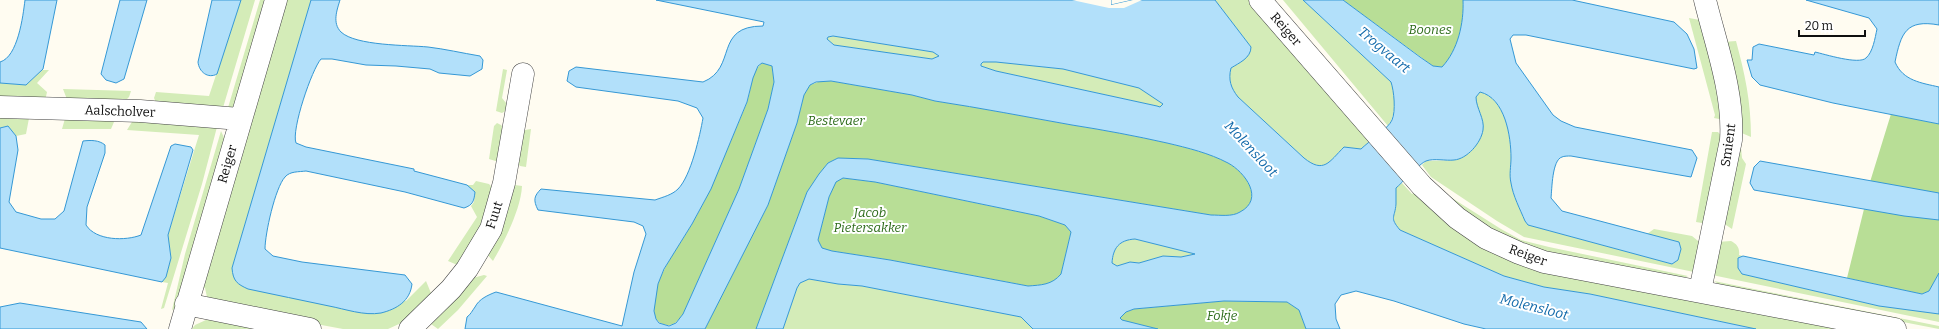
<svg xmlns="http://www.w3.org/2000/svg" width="1939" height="329" viewBox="0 0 1939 329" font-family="Bitter,serif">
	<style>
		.green { fill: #d4ecb8 }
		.forest { fill: #b8de96 }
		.water { fill: #b2e0fa; stroke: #3598d5; fill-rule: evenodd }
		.pier { fill: #fffcf1 }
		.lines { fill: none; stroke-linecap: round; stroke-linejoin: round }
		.minor-casing { stroke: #424242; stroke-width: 23 }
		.minor { stroke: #fff; stroke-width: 22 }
		.labels { text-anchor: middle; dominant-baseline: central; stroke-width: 4; stroke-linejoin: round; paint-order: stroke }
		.street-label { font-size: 13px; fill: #0f0f0f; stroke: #fff }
		.park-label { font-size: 13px; font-style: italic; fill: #2d6c1a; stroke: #fff }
		.water-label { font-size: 14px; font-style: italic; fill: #1069aa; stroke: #fff }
	</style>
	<rect width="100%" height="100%" fill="#fffcf1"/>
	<path class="green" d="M241 0H255L222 111 157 105 154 98 156 92 209 96Z
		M260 0H268L233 107 227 111Z
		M284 0H311L232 268 406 301 426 281 433 298 410 319 388 329H343L218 306 207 297 205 288H203Z
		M1215 0H1249L1371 140 1361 149 1344 147C1329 162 1324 174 1304 158L1238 97C1231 88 1228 80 1231 68 1240 62 1248 58 1251 47Z
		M1283 0H1303L1391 82C1396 94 1396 116 1388 126Z
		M1689 18 1700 20 1725 115 1719 119 1714 118 1715 115Z
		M833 36 933 52 939 56 932 59 834 45 827 39 828 37Z
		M1736 41C1745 74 1751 102 1751 137L1737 131 1723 42Z
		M983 62H996L1063 69 1139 88 1163 104 1160 107 1157 106 996 71 981 66V64Z
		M503 69 507 70 502 98 510 108 502 113 496 111Z
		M42 70H49L37 83 47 92 45 101 0 100V83L26 85Z
		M63 89 131 91 129 97 122 104 68 102Z
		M1480 92C1505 98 1511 136 1511 158 1511 166 1509 175 1511 183 1513 196 1520 209 1525 221L1528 225 1672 264 1678 260 1681 249 1679 242 1647 234 1654 229 1692 236 1703 245 1694 272 1524 237 1497 221 1431 177 1422 165 1426 161 1456 160 1482 121 1476 105V97Z
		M0 112 30 113 26 134 16 136 8 126 0 128Z
		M66 115 111 116 114 122 111 129H62Z
		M135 117 217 127 202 184 164 308 161 309 168 283 162 282 166 277 171 258 168 235 199 135 127 130Z
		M497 123 501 125 507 133 502 163 489 159 494 126Z
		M531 129 526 167 520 166 515 160 519 131Z
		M221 131 226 142 180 306 172 310 185 254Z
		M1712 132H1718L1725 140 1708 224 1696 222Z
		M1741 148 1742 158 1746 164 1732 229 1720 221 1735 150Z
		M476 181 489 184 496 192 462 267 448 261 477 217 471 206 474 202 475 192 467 185H473Z
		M1402 183 1412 194 1416 191 1476 239 1856 329H1756L1590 294 1544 287 1504 276 1400 230C1391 219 1394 218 1396 205 1396 200 1396 194 1396 188Z
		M515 185 522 186C521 209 504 242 493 261L486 253 510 189Z
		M1444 193 1501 229 1521 240 1549 247 1688 276 1683 278 1564 257 1507 239 1456 207Z
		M1135 239 1195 254 1181 257 1163 256 1139 263 1130 262 1117 266 1112 264C1113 248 1119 240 1135 239Z
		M1731 241C1737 244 1740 248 1739 255L1743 256 1738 258V268L1742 274 1879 306 1939 314V322L1712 275 1717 242Z
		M484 275 487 276 458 310 438 329 431 324V317L469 279Z
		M809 279 838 284 862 286 1021 317 1033 329H783L797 288 800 283Z
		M1714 281 1939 326V329L1723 287Z
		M206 318 273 329H192L195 325 206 320Z"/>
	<path class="forest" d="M1343 0H1463C1464 23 1458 50 1443 67L1433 66Z
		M762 63 772 66 774 82 768 109 739 189 683 314C679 319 675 326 667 325 657 324 654 317 654 308 654 275 677 251 692 224 702 207 710 190 718 172 727 149 737 127 746 105 752 91 750 73 762 63Z
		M821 81H831L912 95 935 101C981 108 1027 117 1072 125 1104 130 1136 136 1167 143 1188 148 1209 153 1228 163 1245 172 1265 199 1240 212 1232 217 1220 215 1211 215L868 159 838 158 828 163 819 174 807 192 756 329H705L768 205 797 123 804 95 810 85Z
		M1891 114 1939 124V193L1870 182Z
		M843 178 875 182 1039 216 1065 225 1071 232 1061 274C1053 285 1041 285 1028 286L890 260 832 251 822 248 818 240 829 197 836 181Z
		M1864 209 1939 220V273L1929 291 1922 294 1847 278Z
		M1224 301 1287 302 1299 310 1306 329H1158L1121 320 1120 318 1126 312 1134 309Z"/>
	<path class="water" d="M25 0H57L43 69 26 85 0 83V62C18 57 23 16 25 0Z
		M120 0H147L124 79 116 83 106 80 101 74Z
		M212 0H241L217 74C208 79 199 72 198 62Z
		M311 0H340C337 10 332 23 341 32 356 46 407 45 428 47 445 49 462 53 480 56L483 60 482 69 470 76 439 73 430 69 396 66 366 65 332 59H321C312 69 291 130 296 143L306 147 414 169V171L467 185 475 192C474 201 473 205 464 208L405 192 306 171C299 172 290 171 285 177 275 188 265 234 265 249L273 256 302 262 405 275 412 284C410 301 397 309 381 313 364 316 345 309 329 306 302 300 275 295 248 289 237 284 233 281 232 268Z
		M656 0H1111V5L1133 0H1215L1251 47C1251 58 1239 63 1231 68 1228 80 1231 88 1238 97L1304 158C1324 174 1329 162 1344 147L1361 149C1368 142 1389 128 1392 120 1396 111 1394 91 1391 82L1303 0H1343L1420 57 1433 66 1442 67C1458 50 1464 23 1463 0H1572L1674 22 1687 34 1694 49 1697 68 1694 69 1526 35H1513L1510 39 1516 63 1553 115 1561 121 1575 127 1692 150 1697 158 1691 177 1571 156C1568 156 1564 156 1562 157 1552 160 1552 189 1551 198L1562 211 1679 242 1681 249 1678 260 1672 264 1528 225 1525 221C1520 209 1513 196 1511 183 1509 175 1511 166 1511 158 1511 136 1505 98 1480 92L1476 97C1476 108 1485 119 1483 130 1481 143 1467 159 1454 160 1446 161 1434 158 1426 161 1420 163 1402 183 1396 188 1396 193 1396 199 1396 204 1395 218 1389 217 1400 230L1504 276 1544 287 1590 294 1756 329H1486L1464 324 1394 301 1356 291 1341 295 1335 304 1336 319 1340 329H1306L1299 310 1287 302 1224 301 1134 309 1126 312 1120 318 1122 320 1158 329H1033L1021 317 862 286 838 284 809 279 800 283 797 288 783 329H756L807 192 819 174 828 163 838 158 868 159 1211 215C1220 215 1232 217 1240 212 1265 199 1245 172 1228 163 1209 153 1188 148 1167 143 1136 136 1104 130 1072 125 1027 117 981 108 935 101L912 95 831 81 816 82 810 85 804 95 797 123 768 205 705 329H465L467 317C471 314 472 311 475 307 479 299 488 295 496 292L622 326 634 272 646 234 643 226 634 222 538 210C533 200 534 196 541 189L655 200C663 197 672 195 678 189 691 176 700 135 703 118L697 108 678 101 576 87 567 81 569 71 576 67 703 82C738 68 713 26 763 26L764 22ZM833 36 933 52 939 56 932 59 834 45 827 39 828 37ZM983 62H996L1063 69 1139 88 1163 104 1160 107 1157 106 996 71 981 66V64ZM762 63 772 66 774 82 768 109 739 189 683 314 676 323 669 326 659 323 656 319 654 311 658 284 664 269 692 224 711 189 747 102 753 78 758 66ZM843 178 875 182 1039 216 1065 225 1071 232 1061 274C1052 285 1041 285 1028 286L890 260 832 251 822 248 818 240 829 197 836 182ZM1135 239 1195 254 1181 257 1163 256 1139 263 1130 262 1117 266 1112 263C1113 248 1119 240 1135 239Z
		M1806 0H1939V25C1906 19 1901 33 1895 62 1903 81 1922 83 1939 87V124L1833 103 1760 85 1752 77 1747 60H1752L1753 47 1759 44 1814 55 1815 52C1824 54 1859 65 1866 58 1873 52 1875 38 1877 29L1869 18Z
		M8 126 16 136 18 150 9 202 16 212 41 219H55L64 211 83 141C91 140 99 140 105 145V153L87 207 86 225C96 241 126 241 141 235L171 146 175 144 191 147 193 150 168 235 171 258 166 277 162 282 0 248V128Z
		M1760 161 1939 193V220L1904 216 1754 190 1750 183 1754 167Z
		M1743 256 1922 294 1929 291 1939 273V314L1879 306 1742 274 1738 268V258Z
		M20 303 141 322 147 329H0V307Z"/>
	<path class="pier" d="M1072 0H1111V5L1133 0H1142L1124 8H1109Z"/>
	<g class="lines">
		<g class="minor-casing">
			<path id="minor" d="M1260 0 1422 186 1457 218 1486 238 1519 253 1544 262 1895 329
				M0 107 140 111 240 119
				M1700 291 1731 140C1734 93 1716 45 1705 0
				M186 304 310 329
				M180 329 276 0
				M410 329 451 289 467 269 491 229 504 183 523 74"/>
		</g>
		<use href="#minor" class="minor"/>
	</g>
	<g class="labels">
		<g class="street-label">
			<text transform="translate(1286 29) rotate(49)">Reiger</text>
			<text transform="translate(120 111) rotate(2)">Aalscholver</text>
			<text transform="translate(1728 145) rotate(-82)">Smient</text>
			<text transform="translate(227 164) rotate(-74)">Reiger</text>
			<text transform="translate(494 215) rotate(-72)">Fuut</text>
			<text transform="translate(1528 255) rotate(20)">Reiger</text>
		</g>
		<g class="park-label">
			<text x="1430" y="29">Boones</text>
			<text x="836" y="120">Bestevaer</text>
			<text x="870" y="212">Jacob<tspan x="870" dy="15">Pietersakker</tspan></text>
			<text x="1222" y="315">Fokje</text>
		</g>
		<g class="water-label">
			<text transform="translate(1384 50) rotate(40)">Trogvaart</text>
			<text transform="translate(1251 149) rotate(47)">Molensloot</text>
			<text transform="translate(1534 307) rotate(14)">Molensloot</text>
		</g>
	</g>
	<path d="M1799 30v6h66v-6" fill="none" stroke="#0f0f0f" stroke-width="2"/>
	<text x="1805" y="30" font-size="12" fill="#0f0f0f" stroke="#ffffff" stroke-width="3" paint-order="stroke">20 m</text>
</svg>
